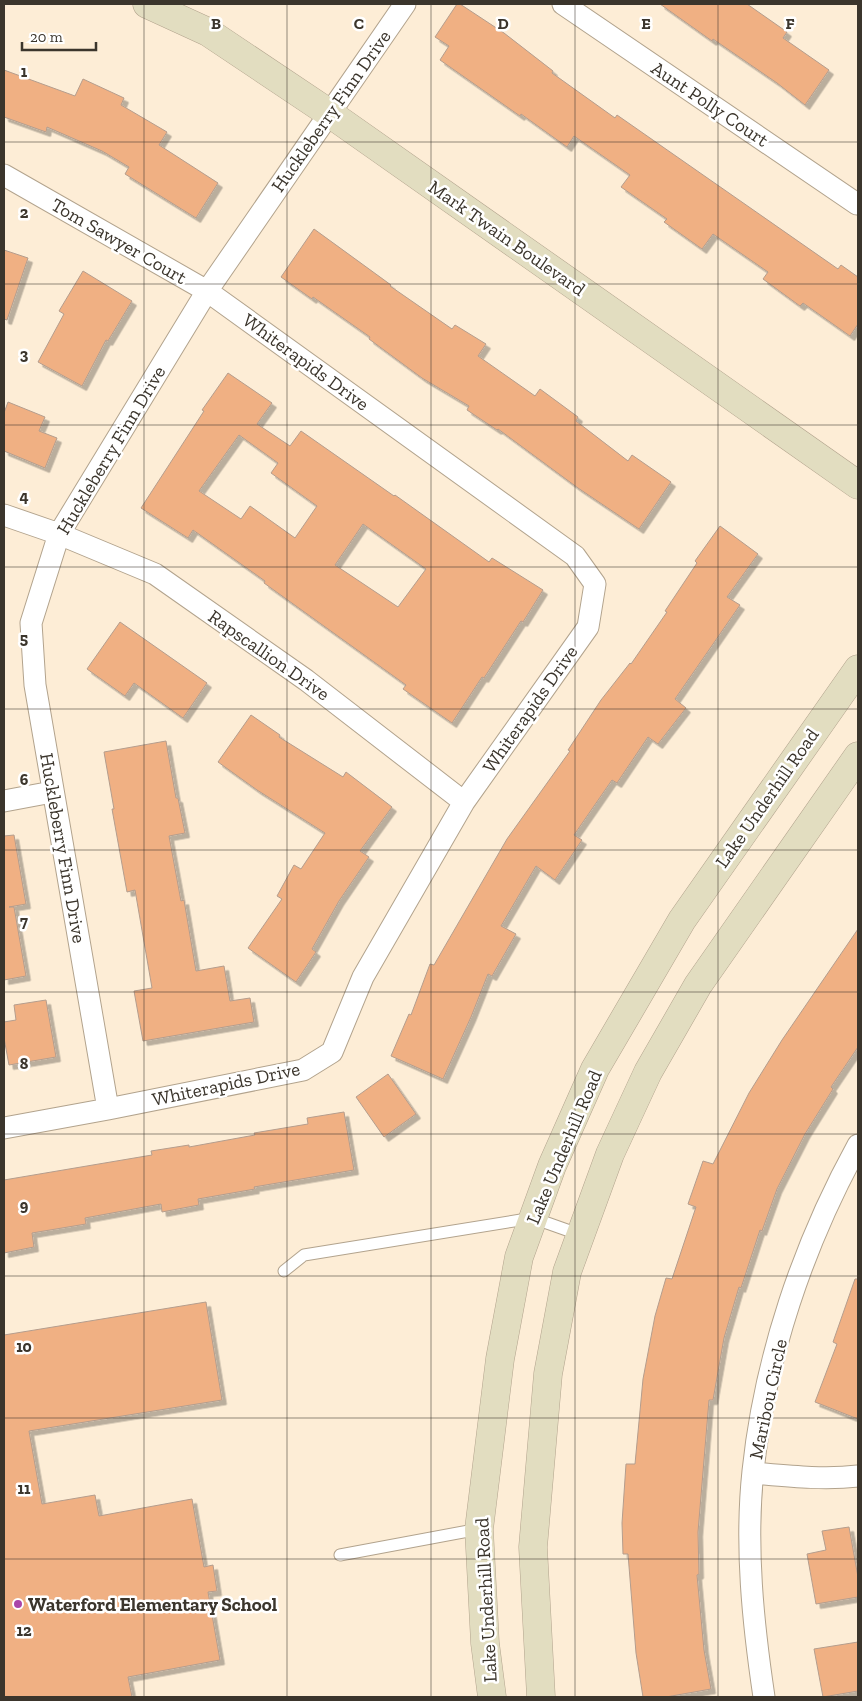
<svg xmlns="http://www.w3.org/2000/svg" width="862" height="1701" viewBox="0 0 862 1701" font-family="'Zilla Slab',serif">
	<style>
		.building { fill: #f0b083; stroke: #b49d8d; fill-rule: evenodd; filter: url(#shadow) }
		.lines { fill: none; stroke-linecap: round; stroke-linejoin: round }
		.lane-casing { stroke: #b2a38d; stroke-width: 13 }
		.street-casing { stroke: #b2a38d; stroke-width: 23 }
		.secondary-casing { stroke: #b2a38d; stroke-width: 29 }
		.lane { stroke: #fff; stroke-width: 11 }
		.street { stroke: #fff; stroke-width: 21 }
		.secondary { stroke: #e2ddc0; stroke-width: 28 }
		.grid { fill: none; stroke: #3b352c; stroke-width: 1; stroke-opacity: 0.55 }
		.poi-dot { fill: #aa45aa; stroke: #fff; stroke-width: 2 }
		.labels { text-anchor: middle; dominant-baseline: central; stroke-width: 5; stroke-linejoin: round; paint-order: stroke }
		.street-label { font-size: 19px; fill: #3b352c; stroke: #fff }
		.poi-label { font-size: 19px; font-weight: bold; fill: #3b352c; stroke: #fff; text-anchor: start }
		.grid-label { font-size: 16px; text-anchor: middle; font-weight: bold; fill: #3b352c; stroke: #fff; stroke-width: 5; stroke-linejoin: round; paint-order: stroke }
	</style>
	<defs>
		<filter id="shadow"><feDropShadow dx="4.5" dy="4.5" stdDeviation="0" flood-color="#0004"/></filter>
	</defs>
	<rect width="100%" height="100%" fill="#fdedd6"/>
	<path class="building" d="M457 4H460L504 33 553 71 552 73 615 118 617 115 838 269 841 265 858 277V324L850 336 803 303 800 306 763 279 768 272 713 234 702 249 664 222 667 219 621 187 630 175 574 136 567 147 521 114 520 116 440 60 449 46 435 37Z
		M660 4H747L787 32 783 38 829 70 805 105 777 83 713 39 712 41Z
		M4 70 75 96 83 79 124 98 121 105 167 132 159 145 218 183 196 218 125 174 129 167 102 151 47 127 46 132 4 117Z
		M314 229 391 285 390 286 452 329 455 325 486 344 478 356 535 396 540 389 578 417 576 421 628 461 632 455 671 482 639 529 578 488 498 429 497 430 467 410 469 406 422 378 369 339 370 337 313 297 312 299 281 277Z
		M4 250 28 258 7 320 4 319Z
		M83 271 132 301 108 341 106 340 82 386 38 362 64 314 59 311Z
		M228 373 272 403 257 424 290 446 301 431 394 496 395 495 489 562 492 558 543 590 523 622 521 621 484 678 482 677 452 723 403 689 406 685 264 583 265 581 193 530 188 538 141 508 204 411 202 410ZM239 435 278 463 271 473 317 506 295 538 250 506 241 519 199 491ZM363 524 426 569 398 607 335 565Z
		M8 402 45 417 39 431 57 438 45 468 4 451V413Z
		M720 526 758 554 727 597 740 605 675 699 686 708 658 744 648 737 617 783 612 780 574 835 582 840 555 880 536 866 501 926 516 934 492 976 488 974 471 1017 443 1079 391 1056 409 1014 411 1015 430 964 434 965 507 839 570 751 568 750 601 700 630 663 631 664 667 612 665 611 697 563 695 561Z
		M120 622 207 683 183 718 134 683 125 696 87 669Z
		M251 715 280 735 279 737 343 777 346 772 392 807 360 851 369 857 339 901 312 949 316 952 296 982 248 948 282 899 277 896 294 865 301 869 325 833 257 790 218 762Z
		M166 741 176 798H178L185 833 169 836 181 901 184 900 196 971 224 966 230 1001 250 998 254 1022 143 1041 134 991 152 988 135 890 127 892 112 809H114L104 752Z
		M14 835 26 904 9 907H14L26 976 4 980V836Z
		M858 929V1047L831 1087 833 1089 805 1134 777 1189 762 1231 760 1230 741 1288 739 1287 724 1338 713 1400H709L698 1532 699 1574 697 1575 704 1650 711 1689 666 1697H643L636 1653 628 1554H623L622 1523 626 1464H635L643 1379 655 1316 666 1278 672 1279 696 1207 688 1204 703 1161 713 1164 749 1093 782 1040Z
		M46 1000 56 1057 9 1065 4 1038V1022L16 1020 14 1005Z
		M388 1074 416 1114 384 1137 356 1097Z
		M344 1112 354 1170 254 1187 255 1189 198 1199 199 1205 162 1212 161 1204 85 1218 86 1224 32 1233 34 1247 4 1253V1180L152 1155 151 1151 189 1145V1147L255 1135 254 1133 308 1124 307 1118Z
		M855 1279H858V1419L815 1402 837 1344 833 1342Z
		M206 1302 222 1400 29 1431 42 1504 95 1495 99 1516 192 1499 204 1567 213 1565 217 1591 208 1592 220 1660 128 1677 132 1697H4V1335Z
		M849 1527 858 1577V1597L816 1604 807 1554 826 1550 822 1531Z
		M858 1642V1691L823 1697 814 1649Z"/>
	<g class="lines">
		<g class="lane-casing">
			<path id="lane" d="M284 1271 304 1255 533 1218 581 1235
				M340 1555 479 1529"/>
		</g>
		<g class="street-casing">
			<path id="street" d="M563 4 857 204
				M4 175 207 291 575 556 595 584 588 627 464 802 363 977 332 1052 303 1070 108 1109 4 1128
				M4 515 59 534 155 574 306 680 464 802
				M4 801 52 792
				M108 1109 35 685 31 623 59 534 207 291 405 4
				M753 1473C788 1476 823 1480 858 1476
				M764 1697C753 1623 745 1546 753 1471 765 1357 803 1245 858 1145"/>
		</g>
		<g class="secondary-casing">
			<path id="secondary" d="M147 4 208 32 329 113 858 485
				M492 1697 485 1643 479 1529 500 1359 519 1257 552 1166 595 1069 682 920 858 669
				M541 1697 533 1547 548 1374 567 1272 610 1154 648 1072 698 985 858 756"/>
		</g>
		<use href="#lane" class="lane"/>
		<use href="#street" class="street"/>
		<use href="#secondary" class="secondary"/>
	</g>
	<path class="grid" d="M144 4V1697M287 4V1697M431 4V1697M575 4V1697M718 4V1697M4 142H858M4 284H858M4 425H858M4 567H858M4 709H858M4 850H858M4 992H858M4 1134H858M4 1276H858M4 1418H858M4 1559H858"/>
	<circle class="poi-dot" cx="18" cy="1604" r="5"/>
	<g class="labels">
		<g class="street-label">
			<text transform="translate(710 104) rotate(34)">Aunt Polly Court</text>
			<text transform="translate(331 111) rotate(-55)">Huckleberry Finn Drive</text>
			<text transform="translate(507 238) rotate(35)">Mark Twain Boulevard</text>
			<text transform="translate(119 241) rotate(30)">Tom Sawyer Court</text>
			<text transform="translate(306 362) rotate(36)">Whiterapids Drive</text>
			<text transform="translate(111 450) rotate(-59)">Huckleberry Finn Drive</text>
			<text transform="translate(269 655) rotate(35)">Rapscallion Drive</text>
			<text transform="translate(530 709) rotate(-55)">Whiterapids Drive</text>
			<text transform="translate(767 798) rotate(-55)">Lake Underhill Road</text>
			<text transform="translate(63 848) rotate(80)">Huckleberry Finn Drive</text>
			<text transform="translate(226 1084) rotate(-12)">Whiterapids Drive</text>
			<text transform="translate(564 1147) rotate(-67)">Lake Underhill Road</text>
			<text transform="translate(768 1399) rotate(-78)">Maribou Circle</text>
			<text transform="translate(486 1600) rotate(-93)">Lake Underhill Road</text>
		</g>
		<g class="poi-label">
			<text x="28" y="1604">Waterford Elementary School</text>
		</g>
	</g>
	<g class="grid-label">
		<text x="216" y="29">B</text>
		<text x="359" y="29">C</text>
		<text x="503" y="29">D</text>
		<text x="646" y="29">E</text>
		<text x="790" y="29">F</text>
		<text x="24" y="77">1</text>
		<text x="24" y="218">2</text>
		<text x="24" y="360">3</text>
		<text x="24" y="502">4</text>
		<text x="24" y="644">5</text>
		<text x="24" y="785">6</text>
		<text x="24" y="927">7</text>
		<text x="24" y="1069">8</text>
		<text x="24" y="1211">9</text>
		<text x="24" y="1352">10</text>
		<text x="24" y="1494">11</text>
		<text x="24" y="1636">12</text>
	</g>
	<rect width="862" height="1701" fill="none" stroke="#3b352c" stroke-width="10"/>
	<path d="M22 42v8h74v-8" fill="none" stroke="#3b352c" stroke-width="2.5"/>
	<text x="30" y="42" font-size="15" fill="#3b352c" stroke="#ffffff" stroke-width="4" paint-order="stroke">20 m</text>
</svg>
